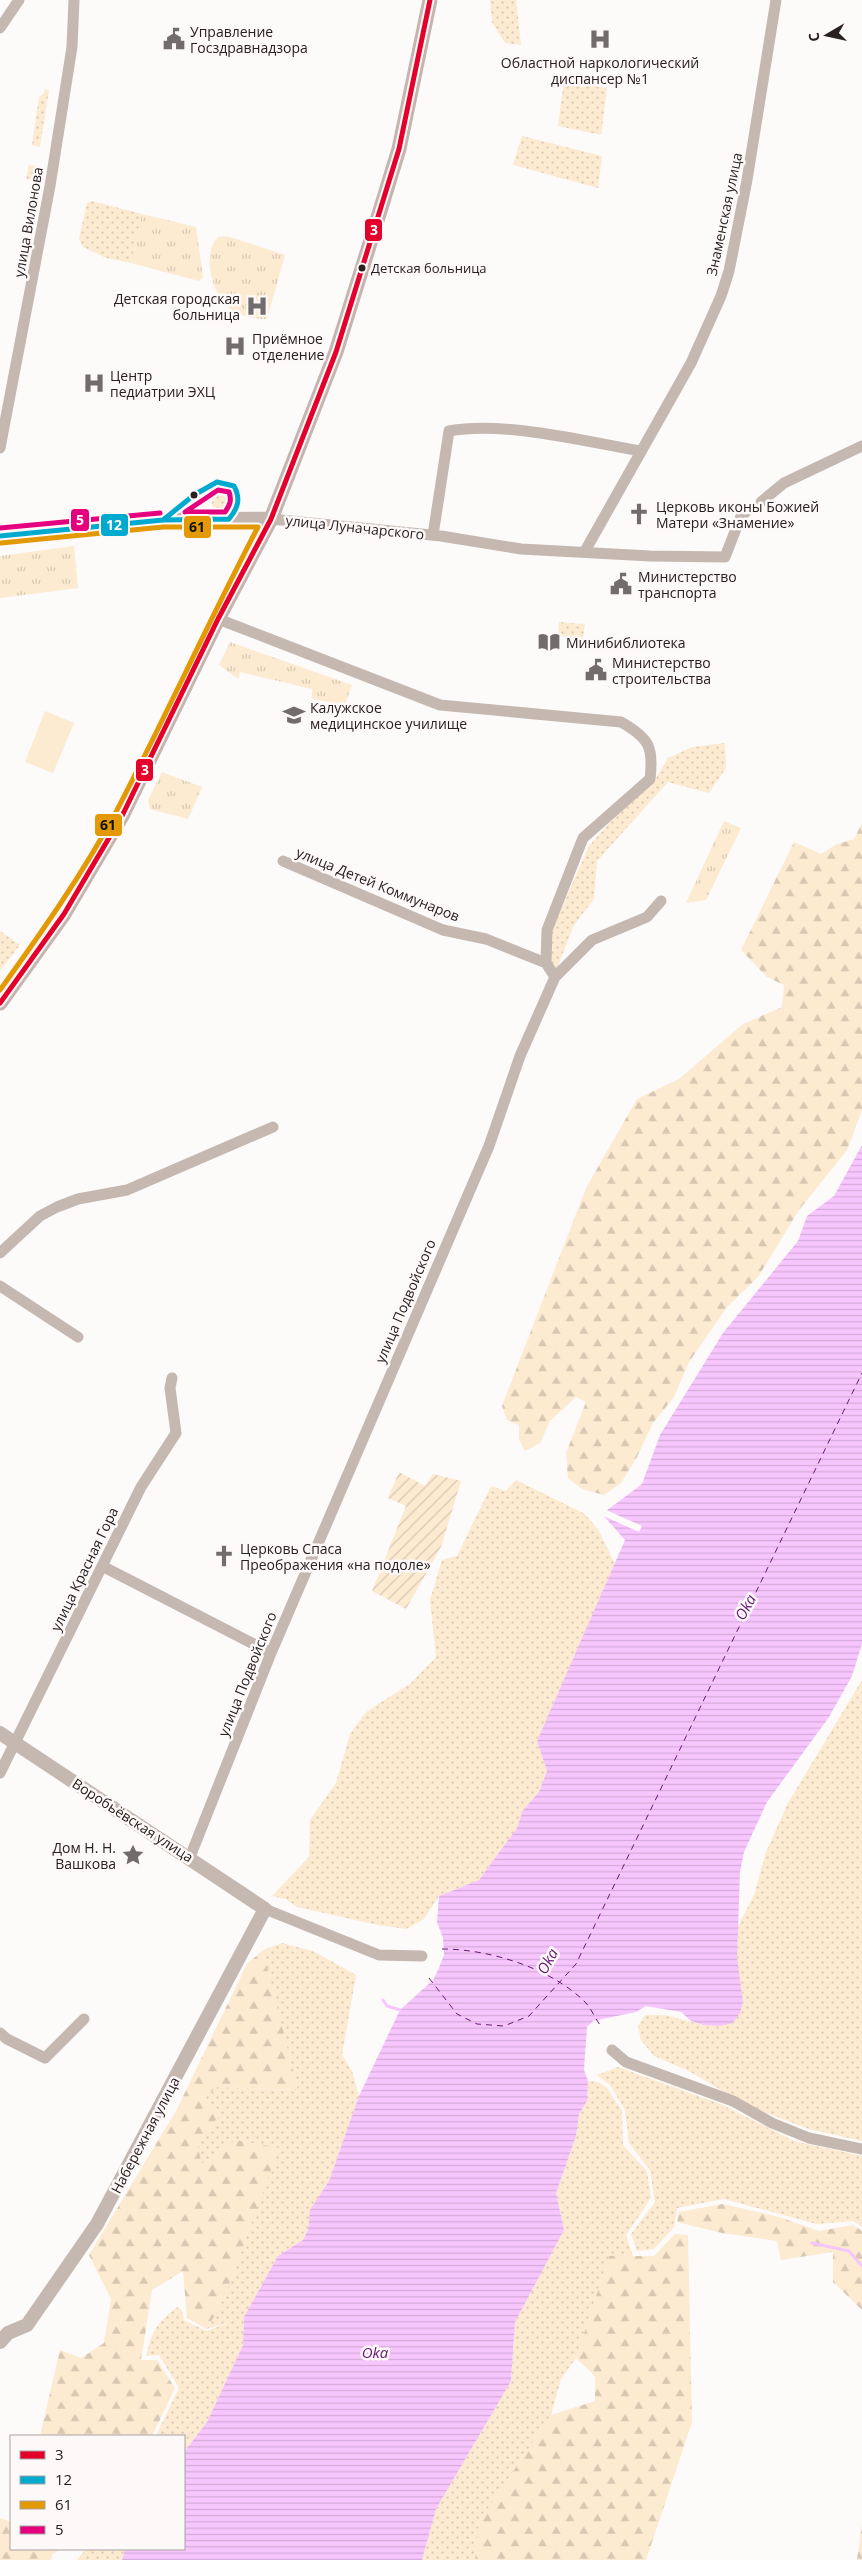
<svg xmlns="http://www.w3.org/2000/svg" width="862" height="2560" viewBox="0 0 862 2560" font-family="'Open Sans',sans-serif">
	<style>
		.grass { fill: url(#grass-dots) }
		.forest { fill: url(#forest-firs) }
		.park { fill: url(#park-tufts) }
		.garden { fill: url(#garden-furrows) }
		.pitch { fill: #fcead1 }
		.water { fill: url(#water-rules) }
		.pier { fill: #fdfafa }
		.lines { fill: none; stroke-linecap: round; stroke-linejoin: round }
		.stream { stroke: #f7c6fe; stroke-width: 3 }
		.ferry { stroke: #681774; stroke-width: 1; stroke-dasharray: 6 5; stroke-linecap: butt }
		.minor { stroke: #c5b8b1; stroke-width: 11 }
		.tertiary { stroke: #c5b8b1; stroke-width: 14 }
		.secondary { stroke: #c4b6af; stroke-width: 15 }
		.bus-1-casing { stroke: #fef9f9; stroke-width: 9 }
		.bus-2-casing { stroke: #fef9f9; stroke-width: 9 }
		.bus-3-casing { stroke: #fef9f9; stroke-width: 9 }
		.bus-4-casing { stroke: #fef9f9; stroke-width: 9 }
		.bus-1 { stroke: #e4002b; stroke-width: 5 }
		.bus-2 { stroke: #00a9ce; stroke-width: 5 }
		.bus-3 { stroke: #e29903; stroke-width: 5 }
		.bus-4 { stroke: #e5007d; stroke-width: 5 }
		.bus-dot { fill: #292020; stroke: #fef9f9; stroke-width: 2 }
		.labels { text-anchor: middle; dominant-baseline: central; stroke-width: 5; stroke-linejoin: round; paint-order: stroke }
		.bus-label { font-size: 13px; fill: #292020; stroke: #fef9f9; text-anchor: start }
		.poi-label { font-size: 14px; fill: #292020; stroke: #fef9f9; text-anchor: start }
		.street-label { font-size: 14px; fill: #292020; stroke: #fef9f9 }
		.water-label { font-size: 15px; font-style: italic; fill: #681774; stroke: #fef9f9 }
		.line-badge { stroke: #fef9f9; stroke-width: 2 }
		.badge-label { font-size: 14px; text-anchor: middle; font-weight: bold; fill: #fff }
		.pale-badge-label { font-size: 14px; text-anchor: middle; font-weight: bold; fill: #111 }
	</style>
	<defs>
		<pattern id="grass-dots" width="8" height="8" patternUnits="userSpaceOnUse" patternTransform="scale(1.25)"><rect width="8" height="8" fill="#fcead1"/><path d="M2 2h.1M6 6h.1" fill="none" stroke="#d8c8b3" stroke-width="1.8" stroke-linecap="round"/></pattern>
		<pattern id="forest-firs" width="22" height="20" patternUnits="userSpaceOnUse" patternTransform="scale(1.25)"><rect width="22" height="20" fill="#fcead1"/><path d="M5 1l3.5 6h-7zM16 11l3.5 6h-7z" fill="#d8c8b3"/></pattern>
		<pattern id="park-tufts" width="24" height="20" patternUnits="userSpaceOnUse" patternTransform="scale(1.25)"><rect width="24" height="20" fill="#fcead1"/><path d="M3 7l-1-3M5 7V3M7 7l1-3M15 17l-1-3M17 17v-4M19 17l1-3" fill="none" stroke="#d8c8b3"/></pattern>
		<pattern id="garden-furrows" width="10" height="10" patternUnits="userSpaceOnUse" patternTransform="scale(1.25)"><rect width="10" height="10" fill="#fcead1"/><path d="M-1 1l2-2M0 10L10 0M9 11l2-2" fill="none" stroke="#d8c8b3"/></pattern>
		<pattern id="water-rules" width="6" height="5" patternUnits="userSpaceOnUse" patternTransform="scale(1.25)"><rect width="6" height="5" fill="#f7c6fe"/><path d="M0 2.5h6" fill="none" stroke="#d4aad9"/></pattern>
	</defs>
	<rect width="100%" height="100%" fill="#fdfafa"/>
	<path class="grass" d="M490 0H516L521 45 505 43 492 22Z
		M564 81 607 88 601 135 558 126Z
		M45 89 49 90 40 147 32 145 39 97 44 93Z
		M522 136 602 156 598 188 513 165Z
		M29 165 37 166 34 181 26 179Z
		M92 201 142 214 131 263 106 258 83 247 79 238 87 203Z
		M212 503a8 8 0 1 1 16 0a8 8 0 1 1-16 0Z
		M559 622 585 624 583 638 558 636Z
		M725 743 726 768 709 793 668 782 597 861 594 899 574 925 556 971 551 961V932L589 846 611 821 653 783 668 758 692 747Z
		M0 931 20 945 0 971Z
		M516 1480 585 1514 599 1531 615 1564 537 1741 547 1771 539 1792 523 1810 517 1828 479 1880 439 1896 424 1919 406 1929 378 1925 297 1907 286 1899 272 1896 309 1857 310 1820 336 1783 350 1734 366 1712 411 1683 436 1657 430 1600 442 1560 457 1556 491 1486 506 1491Z
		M862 1680V2141L809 2129 750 2107 689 2071 654 2056 641 2040 638 2026 645 2015H665L703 2025 737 1958 738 1926 754 1895 766 1852 788 1803Z
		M282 1943 313 1951 356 1975 342 2055 352 2071 359 2096 329 2181 311 2210 308 2230 303 2240 278 2256 244 2317 243 2345 207 2422 184 2452V2436H156L179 2388 159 2355 146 2356C152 2331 157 2323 177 2307L181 2309 185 2321 207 2331 233 2321 207 2329 225 2296 278 2148 236 2140 202 2164 197 2145 219 2116 205 2097 217 2087 297 2090 263 1950Z
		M618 2067 723 2105 794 2141 862 2156V2227L853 2221 817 2224 724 2199 677 2208 674 2227 654 2249 637 2251 631 2234 655 2202 650 2170 629 2143 625 2110 610 2085 597 2075Z
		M588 2081 598 2082 607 2088 622 2111 623 2145 647 2171 651 2198 626 2235 633 2256H609L576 2358 561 2379 551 2415 479 2522 475 2560H422L436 2509 511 2381 515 2322 564 2230 556 2193 576 2136 579 2114 587 2101Z
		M86 2549H125L122 2560H77Z"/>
	<path class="forest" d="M862 823V1110L847 1150 799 1210 758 1277 727 1307 689 1362 674 1397 653 1423 637 1457 621 1483 604 1495 582 1489 568 1478 566 1453 586 1402 576 1397 550 1421 540 1443 525 1451 519 1439V1425L507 1420 502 1406 586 1188 637 1099 679 1079 743 1024 782 1007 784 985 767 977 741 950 794 842 821 854 835 845 854 839Z
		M263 1950 298 2090 217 2087 205 2097 219 2116 197 2145 202 2163 236 2140 279 2148 225 2296 207 2329 187 2318 183 2271 152 2290 141 2360H157L175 2388 152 2436H40L60 2350 81 2358 104 2343 111 2299 89 2255 176 2111 247 1964Z
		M723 2204 779 2217 819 2231 853 2225 862 2231V2310L833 2282V2252L781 2260 777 2241 722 2233 677 2222 679 2212Z
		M675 2234 688 2235 692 2422 646 2560H475L479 2522 551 2415 595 2401V2376L576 2358 609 2256H654Z
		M0 2518 11 2522V2549H62L52 2554 51 2560H0Z
		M862 2523V2560H857Z"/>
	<path class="park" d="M142 214 196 227 203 277 199 281 131 263Z
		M227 236 285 255 267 319C254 320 233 314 224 303 210 286 203 253 218 237Z
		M74 546 78 588 0 598V556Z
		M230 642 352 685 345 705 312 699V689L240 672 238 679 219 665Z
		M162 772 202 787 188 819 150 809 148 800Z
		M724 821 741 828 706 900 686 903Z"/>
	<path class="garden" d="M399 1472 425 1486 433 1474 461 1481 441 1547 406 1609 372 1591 406 1506 388 1498Z"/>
	<path class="pitch" d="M45 711 74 723 53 773 25 762Z"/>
	<path class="water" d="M862 1145V1644L852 1676 829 1717 767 1802 744 1852 740 1872 737 1958 743 2002 740 2013 733 2023 719 2026 703 2025 691 2021 681 2012 646 2006 636 2012 593 2021 587 2027 584 2070 588 2081 587 2101 579 2114 576 2136 556 2193 564 2230 515 2322 511 2381 436 2509 422 2560H122L125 2549H184V2452L207 2422 243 2345 244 2317 278 2256 303 2240 308 2230 310 2210 329 2181 359 2096 400 2010 433 1980 438 1970 444 1955 443 1938 437 1922 439 1896 479 1880 517 1828 523 1810 539 1792 547 1771 537 1741 625 1540 602 1514 642 1484 660 1435 723 1333 798 1241 807 1216 834 1196Z"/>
	<path class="pier" d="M604 1509 642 1526 639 1532 599 1514Z"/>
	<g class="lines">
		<path class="stream" d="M383 2000 387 2006 400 2010
			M812 2243 849 2251 862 2266"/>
		<path class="ferry" d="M442 1949C489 1949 551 1968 585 2002 591 2008 595 2018 600 2025
			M429 1978 457 2014 477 2024 504 2026 529 2016 576 1964 862 1373"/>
		<path class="minor" d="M0 28 19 0
			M0 448 50 186 72 47 74 0
			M761 502 784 483 862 446
			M271 519 441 536 521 549 650 556 725 557 741 516 746 512
			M433 535 449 431C504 421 583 441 640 451
			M585 551 691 363 721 296 729 271 747 180 776 0
			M283 861 443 930 486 939 546 963
			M555 977 592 940 647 917 661 901
			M0 1253 40 1216 57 1207 78 1199 127 1190 273 1127
			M0 1286 78 1337
			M102 1566 271 1653
			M0 1773 141 1487 176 1433 170 1388 172 1378
			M190 1857 271 1653 489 1146 520 1056 555 977 546 963 547 930 583 838 650 779C654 747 649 738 621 722L440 705 218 619
			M265 1909 379 1955 422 1956
			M0 2033 7 2039 45 2058 84 2019
			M612 2050 626 2062 733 2101 772 2123 809 2138 862 2149"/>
		<path class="tertiary" d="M0 1733 265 1909 97 2224 27 2325 8 2333 0 2342"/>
		<path class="secondary" d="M0 536 163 520 271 519
			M0 1003 64 914 122 816 218 619 271 519 336 352 380 211 399 149 430 0"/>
		<g class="bus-1-casing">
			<path id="bus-1" d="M0 1003 64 914 122 816 218 619 271 519 336 352 399 149 430 0"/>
		</g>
		<g class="bus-2-casing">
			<path id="bus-2" d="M163 520 194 495 217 482 234 486C241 499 238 508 229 519
				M0 536 163 520 229 519"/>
		</g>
		<g class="bus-3-casing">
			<path id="bus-3" d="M0 990C41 933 82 875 116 812 165 718 209 621 258 527H163L1 543"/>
		</g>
		<g class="bus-4-casing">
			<path id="bus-4" d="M218 490 229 492C232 500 230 505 225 512H185Z
				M0 528 160 513"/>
		</g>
		<use href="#bus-1" class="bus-1"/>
		<use href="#bus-2" class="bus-2"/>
		<use href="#bus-3" class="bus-3"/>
		<use href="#bus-4" class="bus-4"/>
	</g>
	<defs>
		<g id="civic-bare" transform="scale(1.725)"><path d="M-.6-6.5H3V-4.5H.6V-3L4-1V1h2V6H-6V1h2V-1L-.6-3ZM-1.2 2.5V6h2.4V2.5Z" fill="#736c6c" stroke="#fef9f9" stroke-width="2.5" paint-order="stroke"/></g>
		<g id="hospital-bare" transform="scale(1.725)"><path d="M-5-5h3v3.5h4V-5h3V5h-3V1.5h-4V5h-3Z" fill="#736c6c" stroke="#fef9f9" stroke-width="2.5" paint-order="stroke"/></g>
		<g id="church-bare" transform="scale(1.725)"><path d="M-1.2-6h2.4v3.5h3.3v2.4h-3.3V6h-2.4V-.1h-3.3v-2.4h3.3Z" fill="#736c6c" stroke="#fef9f9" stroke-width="2.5" paint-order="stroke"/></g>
		<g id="library-bare" transform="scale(1.725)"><path d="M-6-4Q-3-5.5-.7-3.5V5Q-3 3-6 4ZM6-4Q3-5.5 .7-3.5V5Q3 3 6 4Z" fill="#736c6c" stroke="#fef9f9" stroke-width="2.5" paint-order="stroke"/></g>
		<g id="university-bare" transform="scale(1.725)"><path d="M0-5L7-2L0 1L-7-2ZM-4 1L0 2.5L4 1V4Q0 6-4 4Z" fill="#736c6c" stroke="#fef9f9" stroke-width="2.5" paint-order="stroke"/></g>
		<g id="sight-bare" transform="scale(1.725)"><path d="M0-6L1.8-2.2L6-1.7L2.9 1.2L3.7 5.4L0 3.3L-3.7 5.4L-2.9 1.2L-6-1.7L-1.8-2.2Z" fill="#736c6c" stroke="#fef9f9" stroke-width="2.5" paint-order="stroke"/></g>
	</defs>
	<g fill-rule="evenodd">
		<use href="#civic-bare" x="174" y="39"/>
		<use href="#hospital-bare" x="600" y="39"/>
		<use href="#hospital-bare" x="257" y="306"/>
		<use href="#hospital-bare" x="235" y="346"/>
		<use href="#hospital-bare" x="94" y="383"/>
		<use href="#church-bare" x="639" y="514"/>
		<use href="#civic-bare" x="621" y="584"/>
		<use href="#library-bare" x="549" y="642"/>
		<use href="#civic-bare" x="596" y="670"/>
		<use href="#university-bare" x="294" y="715"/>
		<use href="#church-bare" x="224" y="1556"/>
		<use href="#sight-bare" x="133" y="1855"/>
	</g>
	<g class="bus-dot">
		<circle cx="362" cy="268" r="4.5"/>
		<circle cx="194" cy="495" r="4.5"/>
	</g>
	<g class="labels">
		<g class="bus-label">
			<text x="371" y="268">Детская больница</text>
		</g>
		<g class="poi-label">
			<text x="190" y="31">Управление<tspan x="190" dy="16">Госздравнадзора</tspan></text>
			<text x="600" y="62" text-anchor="middle">Областной наркологический<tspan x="600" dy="16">диспансер №1</tspan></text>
			<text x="240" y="298" text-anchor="end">Детская городская<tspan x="240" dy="16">больница</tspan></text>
			<text x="252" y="338">Приёмное<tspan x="252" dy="16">отделение</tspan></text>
			<text x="110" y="375">Центр<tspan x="110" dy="16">педиатрии ЭХЦ</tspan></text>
			<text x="656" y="506">Церковь иконы Божией<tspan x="656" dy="16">Матери «Знамение»</tspan></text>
			<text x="638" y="576">Министерство<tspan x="638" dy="16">транспорта</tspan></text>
			<text x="566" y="642">Минибиблиотека</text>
			<text x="612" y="662">Министерство<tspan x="612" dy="16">строительства</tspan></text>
			<text x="310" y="707">Калужское<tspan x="310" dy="16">медицинское училище</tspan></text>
			<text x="240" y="1548">Церковь Спаса<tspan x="240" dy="16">Преображения «на подоле»</tspan></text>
			<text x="116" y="1847" text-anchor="end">Дом Н. Н.<tspan x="116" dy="16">Вашкова</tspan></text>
		</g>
		<g class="street-label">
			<text transform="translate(724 214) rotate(-78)">Знаменская улица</text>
			<text transform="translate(28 222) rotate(-80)">улица Вилонова</text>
			<text transform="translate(355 527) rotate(6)">улица Луначарского</text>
			<text transform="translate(378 884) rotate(22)">улица Детей Коммунаров</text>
			<text transform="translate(405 1301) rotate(-67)">улица Подвойского</text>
			<text transform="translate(84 1569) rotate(-64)">улица Красная Гора</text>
			<text transform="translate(247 1674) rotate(-68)">улица Подвойского</text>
			<text transform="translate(133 1820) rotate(33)">Воробьёвская улица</text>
			<text transform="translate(145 2135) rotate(-62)">Набережная улица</text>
		</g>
		<g class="water-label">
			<text transform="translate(745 1607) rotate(-61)">Oka</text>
			<text transform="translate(547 1961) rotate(-61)">Oka</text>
			<text x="375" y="2352">Oka</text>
		</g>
	</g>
	<g class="line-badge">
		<rect x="364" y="218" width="19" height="24" rx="5" fill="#e4002b"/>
		<rect x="70" y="508" width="20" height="24" rx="5" fill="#e5007d"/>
		<rect x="100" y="513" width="29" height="24" rx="5" fill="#00a9ce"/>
		<rect x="183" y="515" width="29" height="24" rx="5" fill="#e29903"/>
		<rect x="135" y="758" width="19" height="24" rx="5" fill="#e4002b"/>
		<rect x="94" y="813" width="29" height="24" rx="5" fill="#e29903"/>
	</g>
	<g class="badge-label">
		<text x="374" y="235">3</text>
		<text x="80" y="525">5</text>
		<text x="114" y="530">12</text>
		<text x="145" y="775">3</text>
	</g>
	<g class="pale-badge-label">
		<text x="197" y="532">61</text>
		<text x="108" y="830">61</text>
	</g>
	<rect x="10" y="2435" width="175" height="115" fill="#fef9f9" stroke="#a9a2a2"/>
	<rect x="20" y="2451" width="25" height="8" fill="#e4002b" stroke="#a9a2a2"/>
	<text x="55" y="2460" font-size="15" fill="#292020">3</text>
	<rect x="20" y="2476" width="25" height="8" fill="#00a9ce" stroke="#a9a2a2"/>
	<text x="55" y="2485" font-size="15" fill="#292020">12</text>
	<rect x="20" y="2501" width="25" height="8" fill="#e29903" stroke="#a9a2a2"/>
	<text x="55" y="2510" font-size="15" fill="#292020">61</text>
	<rect x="20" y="2526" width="25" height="8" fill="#e5007d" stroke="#a9a2a2"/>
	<text x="55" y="2535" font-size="15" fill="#292020">5</text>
	<g transform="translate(827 35) rotate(261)" stroke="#fef9f9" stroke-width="4" paint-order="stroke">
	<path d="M0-4L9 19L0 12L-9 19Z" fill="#292020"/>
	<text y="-8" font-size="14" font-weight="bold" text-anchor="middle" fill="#292020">С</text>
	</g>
</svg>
